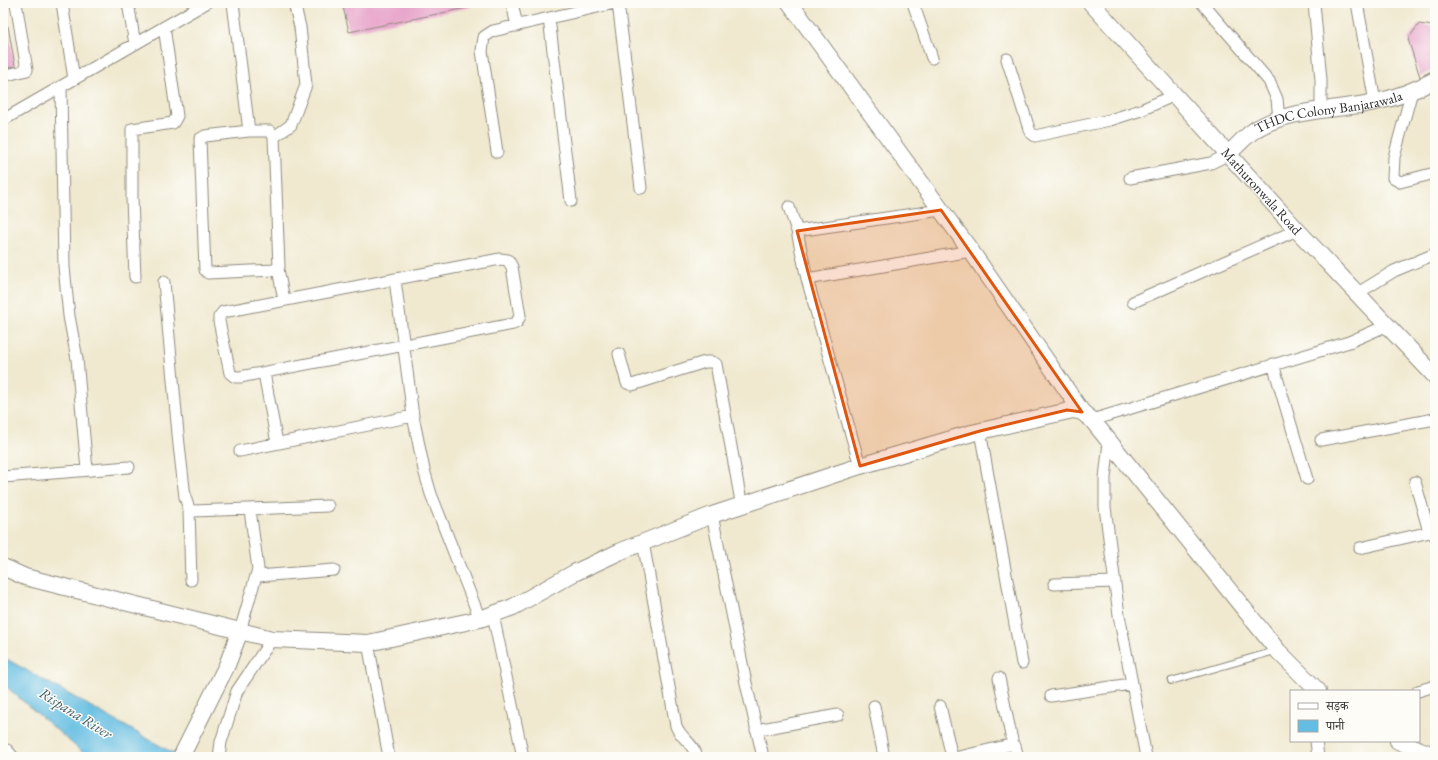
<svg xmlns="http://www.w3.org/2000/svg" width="1438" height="760" viewBox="0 0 1438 760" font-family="'EB Garamond','Noto Serif Devanagari',serif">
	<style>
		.water { fill: #64bde2; stroke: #487486 }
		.building { fill: #e69ec8 }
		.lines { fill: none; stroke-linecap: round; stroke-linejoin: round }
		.lane-casing { stroke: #8e8a7e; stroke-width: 8 }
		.street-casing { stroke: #8e8a7e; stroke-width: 13 }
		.secondary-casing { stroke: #8e8a7e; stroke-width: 18 }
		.lane { stroke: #fff; stroke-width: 5.5 }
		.street { stroke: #fff; stroke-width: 11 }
		.secondary { stroke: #fff; stroke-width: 16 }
		.marked { fill: #df570e; fill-opacity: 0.2; stroke: #df570e; stroke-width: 3; stroke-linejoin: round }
		.labels { text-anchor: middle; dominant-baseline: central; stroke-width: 3; stroke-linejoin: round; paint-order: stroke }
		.street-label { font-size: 14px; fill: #2b2b2b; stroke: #fdfcf7 }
		.water-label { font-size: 15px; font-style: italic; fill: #3f5e6b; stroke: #fdfcf7 }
	</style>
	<rect width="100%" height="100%" fill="#fdfcf7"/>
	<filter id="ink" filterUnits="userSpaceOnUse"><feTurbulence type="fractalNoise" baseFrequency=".025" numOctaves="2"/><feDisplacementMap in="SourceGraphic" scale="8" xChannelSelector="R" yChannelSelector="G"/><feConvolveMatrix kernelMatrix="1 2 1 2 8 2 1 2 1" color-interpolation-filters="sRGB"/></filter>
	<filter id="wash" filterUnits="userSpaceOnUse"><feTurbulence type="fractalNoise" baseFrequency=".012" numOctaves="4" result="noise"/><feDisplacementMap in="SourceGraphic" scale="16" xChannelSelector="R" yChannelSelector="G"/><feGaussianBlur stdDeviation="0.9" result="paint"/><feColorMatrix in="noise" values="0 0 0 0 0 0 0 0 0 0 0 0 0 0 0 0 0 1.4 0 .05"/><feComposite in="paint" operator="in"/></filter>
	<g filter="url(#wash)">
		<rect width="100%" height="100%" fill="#f0e9d0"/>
		<path class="water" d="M3 657 180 757H88L3 684Z"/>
		<g id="blocks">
			<path class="building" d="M342 3H471V7L349 32Z
				M1419 24 1433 26 1435 30V69L1420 77 1408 39Z
				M3 26H8L15 66 3 69Z"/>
		</g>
	</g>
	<g filter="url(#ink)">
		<use href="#blocks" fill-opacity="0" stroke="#8e8a7e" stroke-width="1"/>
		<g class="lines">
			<g class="lane-casing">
				<path id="lane" d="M1171 681 1275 651"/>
			</g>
			<g class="street-casing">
				<path id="street" d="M62 3 74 79
					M128 3 135 44
					M233 3 249 131
					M512 3 517 26
					M618 3 641 188
					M913 3 932 58
					M1202 3 1269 81 1277 99 1279 119
					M1314 3 1321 80V111
					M1357 3 1375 102
					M1007 59 1030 132 1035 136 1110 120 1141 110 1175 95
					M3 76 27 70 16 3
					M61 87 64 267 69 316 77 359 87 470
					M1412 91 1394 157 1393 178 1400 182 1435 173
					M3 120 206 3
					M249 131H270L274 137 279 267 274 270 208 273 205 270 200 139 205 136Z
					M274 137 291 125 306 85 300 27 294 3
					M497 152 482 51 484 37 493 31 549 18
					M1130 178 1211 163 1229 154
					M571 201 549 18 615 3
					M789 207 797 231 807 279
					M797 231 941 210
					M500 259 508 260 512 267 520 316 517 322 513 324 240 377H235L230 373 219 321V317L223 312Z
					M278 269 284 300
					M135 277 132 198V129L173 123 177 116 164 27
					M395 280 413 416 424 470 431 494 480 619
					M164 282 179 445 185 497 189 509 193 511 328 506
					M1358 293 1394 271 1435 254
					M1133 302 1297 230
					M619 354 627 383 632 385 705 362H712L716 364 742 507
					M1273 364 1307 479
					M264 373 277 443
					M1092 420 1349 342 1388 325
					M980 431 1022 663
					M1321 440 1435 419
					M1109 442 1105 478V507L1119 615 1146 757
					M240 451 413 416
					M860 466 807 279 971 251
					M3 477 129 467
					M1415 482 1428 528 1434 535
					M189 509 191 580
					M712 515 746 683 763 757
					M643 542 676 726C681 739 693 742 697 757
					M1360 548 1430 532
					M258 576 334 570
					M1054 584 1115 582
					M493 615 523 757
					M240 631 258 569 250 510
					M368 643 389 757
					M999 678 1013 745
					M1418 691 1435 686
					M1051 696 1131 684
					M874 706 884 757
					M940 706 952 757
					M756 730 838 715
					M1316 741 1318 757
					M7 750 13 757
					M219 757 221 742 237 691 272 639
					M959 757 1010 745 1015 746 1018 757"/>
			</g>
			<g class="secondary-casing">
				<g id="secondary">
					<path d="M790 3 971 251 1082 412"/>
					<path id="s1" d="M1091 3 1297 230 1435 376"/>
					<path id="s2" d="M1229 154C1237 145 1246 136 1256 129 1291 108 1336 111 1375 102 1397 98 1416 90 1435 80"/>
					<path d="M3 567 25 577 272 639 368 643 480 619 513 607 574 573 619 552 712 515 860 466 972 433 1073 410 1082 412 1092 420 1278 651 1318 691"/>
					<path d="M1398 741 1435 756"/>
					<path d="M181 757 227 665 240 631"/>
				</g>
			</g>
			<use href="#lane" class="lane"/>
			<use href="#street" class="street"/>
			<use href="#secondary" class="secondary"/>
		</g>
	</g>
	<path class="marked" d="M941 210 1082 412 1067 410 980 431 860 466 797 231Z"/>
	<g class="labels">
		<g class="street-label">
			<text stroke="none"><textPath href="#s2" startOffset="112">THDC Colony Banjarawala</textPath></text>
			<text stroke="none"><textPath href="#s1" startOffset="254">Mathuronwala Road</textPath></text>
		</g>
		<g class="water-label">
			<text transform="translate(76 713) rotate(32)">Rispana River</text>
		</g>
	</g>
	<rect width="1438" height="760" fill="none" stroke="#fdfcf7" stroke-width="16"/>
	<rect x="1290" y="690" width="130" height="52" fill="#fdfcf7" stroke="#a9a8a5"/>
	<rect x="1298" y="703" width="20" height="6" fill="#ffffff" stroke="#a9a8a5"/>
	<text x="1326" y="710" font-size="12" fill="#2b2b2b">सड़क</text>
	<rect x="1298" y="720" width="20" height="12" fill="#64bde2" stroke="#a9a8a5"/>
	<text x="1326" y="730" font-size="12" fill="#2b2b2b">पानी</text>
</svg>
